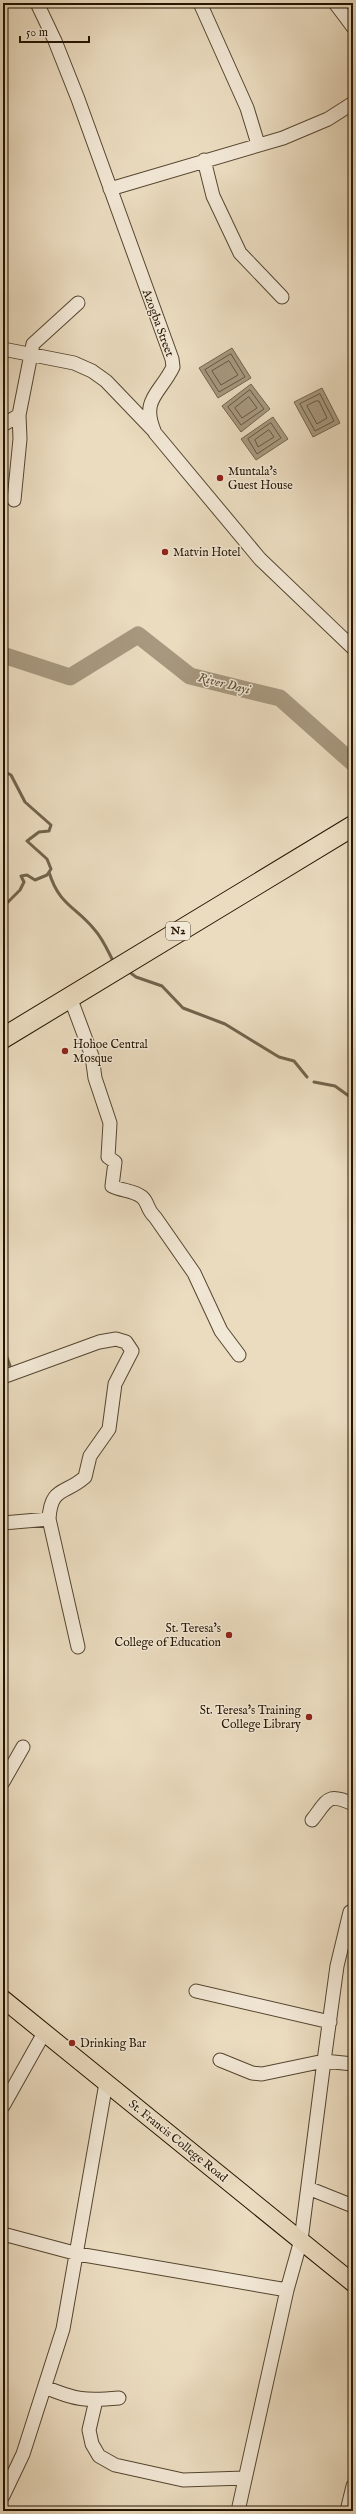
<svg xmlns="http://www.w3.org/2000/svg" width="356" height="2514" viewBox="0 0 356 2514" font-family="'IM FELL English',serif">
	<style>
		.water { fill: #a7987f; stroke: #72634c }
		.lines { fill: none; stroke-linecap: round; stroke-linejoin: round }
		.shore { stroke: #655640; stroke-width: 1 }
		.stream { stroke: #72634c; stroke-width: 3 }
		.river { stroke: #a7987f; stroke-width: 17 }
		.minor-casing { stroke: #554630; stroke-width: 15 }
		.major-casing { stroke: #231400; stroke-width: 19 }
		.highway-casing { stroke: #231400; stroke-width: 22 }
		.minor { stroke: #f2e8d6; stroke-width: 13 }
		.major { stroke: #ebdcc0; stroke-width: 17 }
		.highway { stroke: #ebdcc0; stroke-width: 20 }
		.poi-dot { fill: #8f2418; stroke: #f2e8d6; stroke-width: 1.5 }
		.labels { text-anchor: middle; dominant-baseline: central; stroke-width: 3; stroke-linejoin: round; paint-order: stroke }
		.shield { fill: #f2e8d6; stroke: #615440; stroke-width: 1 }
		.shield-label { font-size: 11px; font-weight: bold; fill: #231400 }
		.street-label { font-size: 12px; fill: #231400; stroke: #f2e8d6 }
		.poi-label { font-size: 12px; fill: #231400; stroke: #f2e8d6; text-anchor: start }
		.water-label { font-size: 13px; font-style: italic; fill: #5e4f39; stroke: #f2e8d6 }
	</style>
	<rect width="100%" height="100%" fill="#ebdcc0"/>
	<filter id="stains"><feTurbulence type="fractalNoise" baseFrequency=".005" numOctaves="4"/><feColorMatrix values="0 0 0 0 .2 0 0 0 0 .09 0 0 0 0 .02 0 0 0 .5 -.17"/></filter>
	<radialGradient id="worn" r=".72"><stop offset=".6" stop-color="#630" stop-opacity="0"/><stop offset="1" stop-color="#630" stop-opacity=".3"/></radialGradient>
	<path class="water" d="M232 348 251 378 218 398 199 368Z
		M251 384 270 409 241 432 222 406Z
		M322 388 340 423 313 437 294 402Z
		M273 417 288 439 256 460 241 439Z"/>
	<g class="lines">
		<path class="shore" d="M231 354 245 377 219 392 205 370Z
			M229 361 238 375 221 385 212 371Z
			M250 390 264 409 241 425 228 407Z
			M320 394 334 421 315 431 300 404Z
			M249 397 257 408 242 418 235 408Z
			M316 401H319L327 418 317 424 307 406Z
			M271 423 281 438 257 454 248 439Z
			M269 430 274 437 258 447 255 440Z"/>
		<path class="stream" d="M3 771 11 775 25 802 51 825 49 831 39 832 27 841 47 859 51 869 47 875 35 880 27 875 21 876 24 882 20 890 3 907
			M49 872C59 905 75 906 94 929 103 939 107 949 113 961
			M128 971 136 977 162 986 183 1008 225 1024 279 1057 294 1061 307 1077
			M3 1052V1066
			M314 1082 335 1086 353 1099
			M3 1346 10 1366"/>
		<path class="river" d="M3 655 70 677 138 635 190 676 280 698 353 763"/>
		<g class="minor-casing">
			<path id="minor" d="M37 3 55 41 78 99 172 359 173 367C160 394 140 399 155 433L260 559 353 648
				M200 3 247 108 258 144
				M335 3 353 27
				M204 160 213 196 240 253 282 297
				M110 189 283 138 328 119 353 103
				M3 349 74 363 92 371 106 381 153 430
				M3 425 19 415
				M14 500 20 439 19 415 33 344 78 303
				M70 997 92 1056 95 1078 110 1123 108 1157 115 1162 112 1186C122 1191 133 1190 142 1197 149 1203 146 1209 155 1217L194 1273 221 1331 239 1355
				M3 1377 99 1342 116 1339 126 1342 132 1351 115 1384 109 1429 90 1456 85 1477C65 1495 51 1486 49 1519L78 1647
				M3 1523 49 1519
				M3 1782 23 1747
				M312 1820C328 1800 327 1792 353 1804
				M350 1912 337 1966 324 2061 353 2064
				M196 1991 330 2022
				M3 2106 44 2033
				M308 2188 353 2206
				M3 2234 78 2254 287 2290 301 2240 324 2061 262 2074 252 2073 220 2060
				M45 2387C75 2400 86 2401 119 2398
				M96 2400 89 2430 92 2444 99 2456 115 2465 183 2480 245 2478
				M3 2496 23 2454 63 2329 106 2083
				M238 2511 287 2290
				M347 2511 353 2486"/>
		</g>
		<g class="major-casing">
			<path id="major" d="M3 1999 353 2283"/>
		</g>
		<g class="highway-casing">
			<path id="highway" d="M3 1038 353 826"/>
		</g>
		<use href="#minor" class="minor"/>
		<use href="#major" class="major"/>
		<use href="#highway" class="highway"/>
	</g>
	<g class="poi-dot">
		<circle cx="220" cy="478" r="4"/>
		<circle cx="165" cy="552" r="4"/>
		<circle cx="65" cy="1051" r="4"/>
		<circle cx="229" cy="1635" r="4"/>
		<circle cx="309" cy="1717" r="4"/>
		<circle cx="72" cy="2043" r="4"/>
	</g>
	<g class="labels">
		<rect class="shield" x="166" y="922" width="24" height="18" rx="3"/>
		<g class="shield-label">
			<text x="178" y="931">N2</text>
		</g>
		<g class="street-label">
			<text transform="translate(158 323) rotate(70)">Azogba Street</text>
			<text transform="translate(178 2141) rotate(39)">St. Francis College Road</text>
		</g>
		<g class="poi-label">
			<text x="228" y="471">Muntala's<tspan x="228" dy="14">Guest House</tspan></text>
			<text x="173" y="552">Matvin Hotel</text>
			<text x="73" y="1044">Hohoe Central<tspan x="73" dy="14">Mosque</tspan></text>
			<text x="221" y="1628" text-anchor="end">St. Teresa's<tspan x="221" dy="14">College of Education</tspan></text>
			<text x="301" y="1710" text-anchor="end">St. Teresa's Training<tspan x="301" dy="14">College Library</tspan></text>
			<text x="80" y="2043">Drinking Bar</text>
		</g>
		<g class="water-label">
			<text transform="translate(224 684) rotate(14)">River Dayi</text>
		</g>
	</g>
	<rect width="356" height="2514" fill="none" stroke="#ebdcc0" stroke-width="16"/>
	<rect x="4" y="4" width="348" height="2506" fill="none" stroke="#231400" stroke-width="2"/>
	<rect x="8" y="8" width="340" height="2498" fill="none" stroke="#231400"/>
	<path d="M20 36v6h69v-6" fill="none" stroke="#231400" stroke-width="2"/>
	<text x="26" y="36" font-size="12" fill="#231400" stroke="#f2e8d6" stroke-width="3" paint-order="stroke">50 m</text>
	<rect width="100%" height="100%" filter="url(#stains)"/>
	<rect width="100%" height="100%" fill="url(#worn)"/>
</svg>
